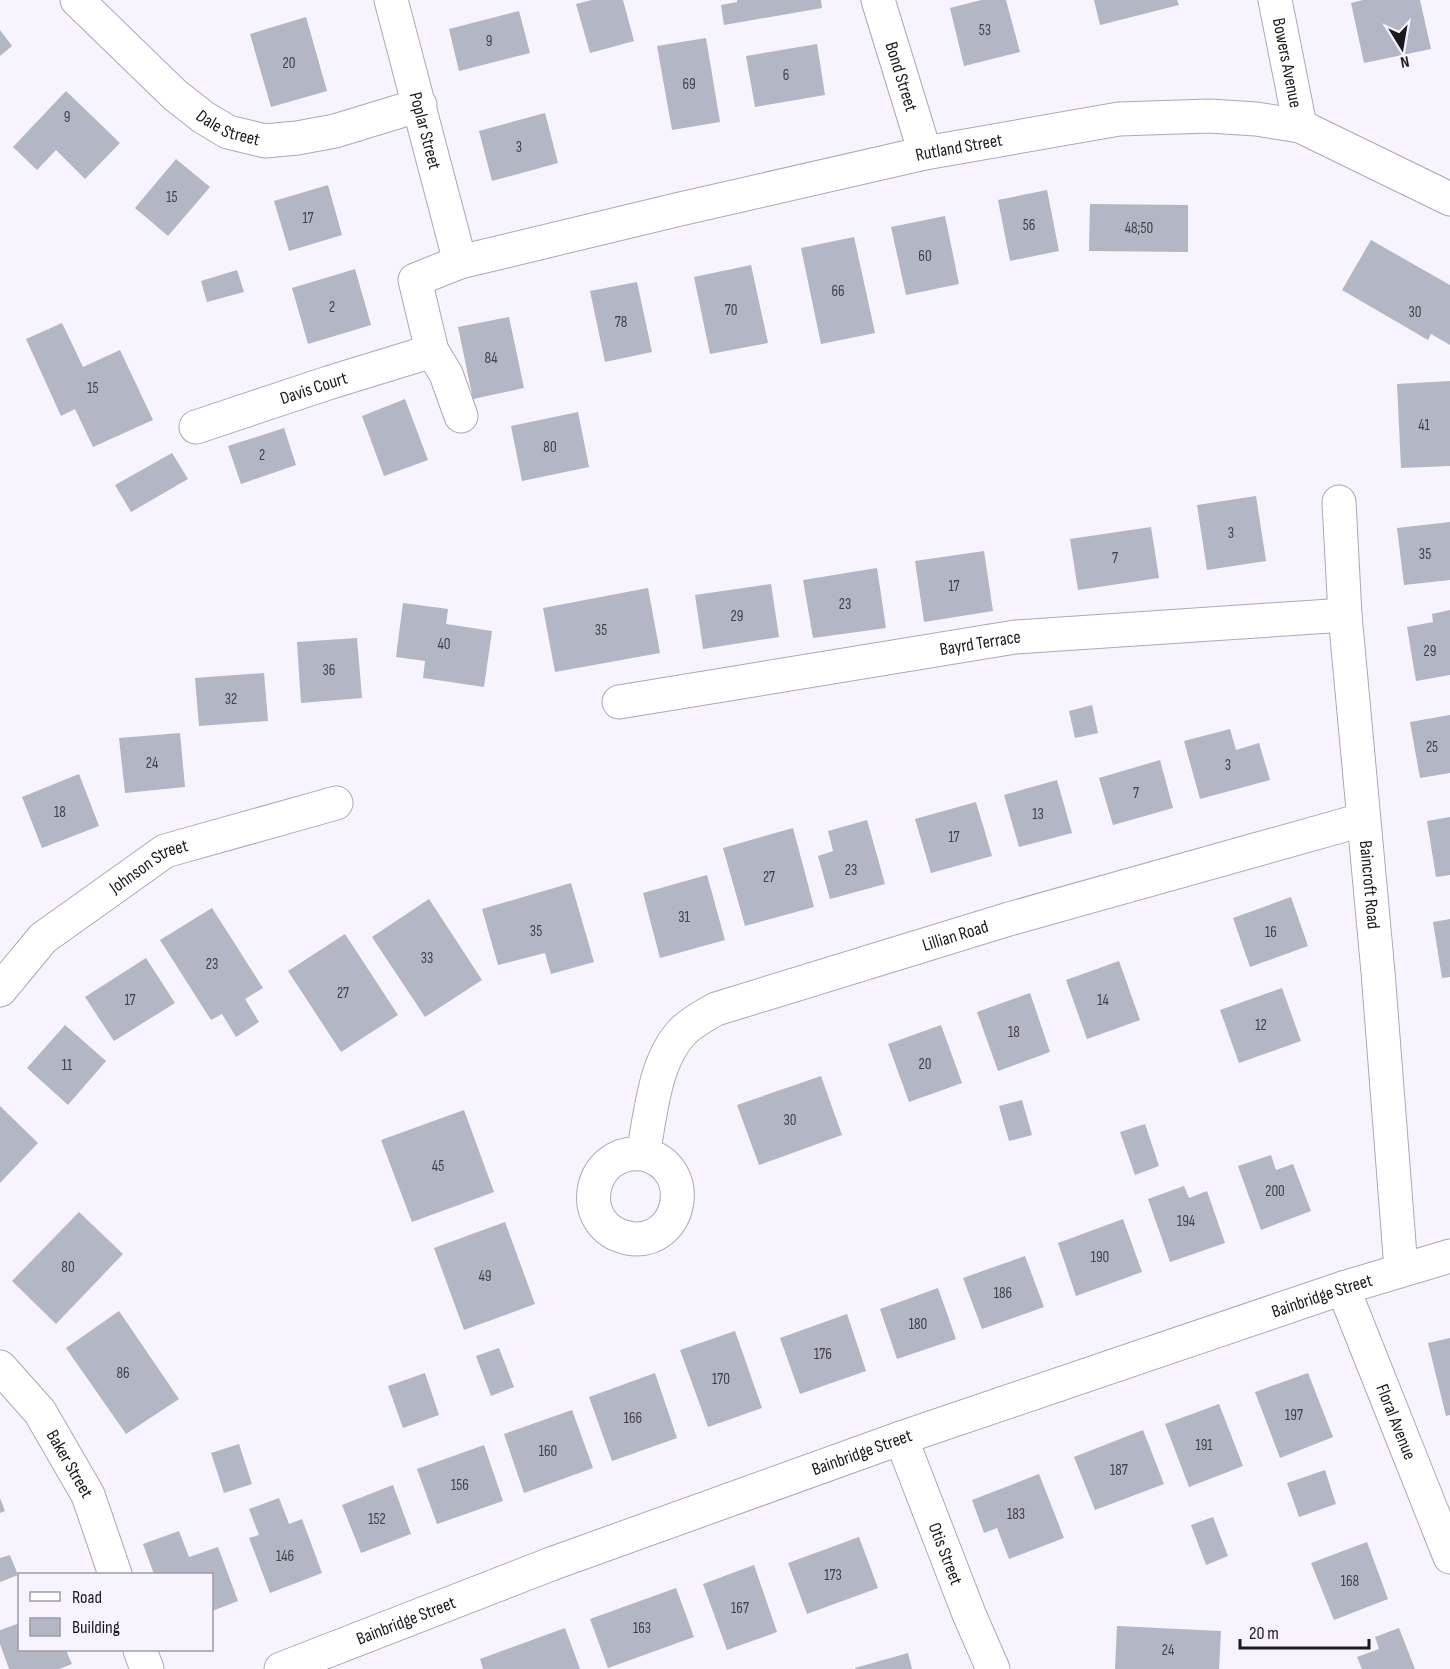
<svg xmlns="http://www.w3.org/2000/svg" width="1450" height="1669" viewBox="0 0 1450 1669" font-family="'Sofia Sans Condensed',sans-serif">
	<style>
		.building { fill: #b2b6c5 }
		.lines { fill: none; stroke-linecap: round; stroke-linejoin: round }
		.street-casing { stroke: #ada8b6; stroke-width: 35 }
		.secondary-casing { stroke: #ada8b6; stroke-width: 35 }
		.street { stroke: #fff; stroke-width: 33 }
		.secondary { stroke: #fff; stroke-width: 33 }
		.labels { text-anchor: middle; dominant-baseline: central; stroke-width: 6; stroke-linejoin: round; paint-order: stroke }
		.number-label { font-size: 15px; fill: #414048 }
		.street-label { font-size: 18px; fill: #1b181e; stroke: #f7f3ff }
	</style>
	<rect width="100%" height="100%" fill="#f7f3ff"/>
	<path class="building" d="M592 0H623L634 41 590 53 576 4Z
		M737 0H821L822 8 724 25 721 5 737 2Z
		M981 0H1006L1020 52 964 66 950 8Z
		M1094 0H1177L1179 5 1100 25Z
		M1363 0H1420L1431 49 1364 63 1351 3Z
		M519 11 530 53 459 71 449 29Z
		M306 17 327 91 271 107 250 34Z
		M0 30 12 46 0 56Z
		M706 38 720 122 672 130 657 46Z
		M817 44 825 95 755 107 746 56Z
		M66 91 120 143 85 179 56 150 37 170 13 147Z
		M545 113 558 163 492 181 479 131Z
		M176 159 210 187 168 236 135 208Z
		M328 185 342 235 289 251 274 201Z
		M1047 190 1059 251 1010 261 998 200Z
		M1090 204 1188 205V252L1089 251Z
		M945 216 959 284 906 295 891 227Z
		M854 237 875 333 821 344 801 248Z
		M1371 240 1450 285V345L1431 334 1428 340 1342 290Z
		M751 265 768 343 710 354 694 277Z
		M355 269 371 325 308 344 292 288Z
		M237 270 244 292 207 302 201 281Z
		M637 282 652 352 605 362 590 291Z
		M509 317 524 388 473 399 458 327Z
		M62 323 83 367 120 350 153 420 93 447 75 409 61 416 26 339Z
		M1450 381V466L1401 468 1397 384Z
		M405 399 428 460 384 476 362 416Z
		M578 412 589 467 522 481 511 426Z
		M284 428 296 465 241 484 228 446Z
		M172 453 188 479 131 512 115 485Z
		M1256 496 1266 561 1207 570 1197 505Z
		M1450 522V580L1404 585 1397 528Z
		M1151 527 1159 578 1078 590 1070 539Z
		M984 551 993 611 924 622 915 561Z
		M877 568 886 628 813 638 803 580Z
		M771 584 779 637 703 649 695 595Z
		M648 588 660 653 555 672 543 608Z
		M403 603 448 609 446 624 492 631 484 687 423 678 425 661 396 657Z
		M1450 610V675L1416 681 1407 627 1433 622 1432 614Z
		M357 638 362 698 301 703 297 642Z
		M264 673 268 721 199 726 195 678Z
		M1092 705 1098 733 1075 738 1069 711Z
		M1450 715V773L1420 778 1410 722Z
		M1230 729 1236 750 1259 743 1270 780 1200 799 1184 741Z
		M180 733 185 787 125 793 119 738Z
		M1160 760 1173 808 1113 825 1099 778Z
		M79 774 99 826 42 848 22 797Z
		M1057 780 1072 833 1019 847 1004 795Z
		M976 802 992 856 931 873 915 819Z
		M1450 817V875L1436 877 1427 821Z
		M867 820 885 884 830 899 818 856 833 851 828 831Z
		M793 828 814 907 745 926 723 848Z
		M707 875 725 940 660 958 643 893Z
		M571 883 594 962 551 974 545 953 498 965 482 909Z
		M1291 897 1308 946 1250 967 1233 918Z
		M429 899 482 980 425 1017 372 937Z
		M212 908 263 988 245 999 259 1022 236 1037 222 1014 211 1020 160 940Z
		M1450 919V977L1442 978 1433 922Z
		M345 934 398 1015 341 1052 288 971Z
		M146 958 175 1003 114 1041 85 997Z
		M1119 961 1140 1020 1087 1039 1066 980Z
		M1282 988 1301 1041 1239 1063 1220 1010Z
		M1030 993 1050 1052 998 1071 977 1012Z
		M65 1025 106 1061 68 1105 27 1068Z
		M941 1025 962 1083 909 1102 888 1044Z
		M821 1076 842 1135 759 1165 737 1105Z
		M1022 1100 1032 1135 1009 1141 999 1106Z
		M0 1106 38 1143 0 1183Z
		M464 1110 494 1192 412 1222 381 1140Z
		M1145 1124 1159 1166 1135 1175 1120 1132Z
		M1271 1155 1276 1170 1293 1164 1311 1211 1261 1230 1238 1166Z
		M1184 1186 1189 1198 1207 1191 1225 1243 1170 1262 1148 1199Z
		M79 1212 123 1254 56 1324 12 1281Z
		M1123 1219 1142 1272 1076 1296 1058 1243Z
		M505 1222 535 1304 464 1330 434 1248Z
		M1025 1256 1044 1307 982 1329 963 1278Z
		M938 1288 956 1339 897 1359 880 1309Z
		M119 1311 179 1399 126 1434 66 1348Z
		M847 1314 866 1371 800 1394 780 1338Z
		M735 1331 762 1408 708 1427 680 1350Z
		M1450 1338V1415L1446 1416 1428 1343Z
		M499 1348 514 1387 491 1396 476 1356Z
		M425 1373 439 1415 403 1428 388 1386Z
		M655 1373 677 1438 612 1461 589 1397Z
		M1308 1373 1333 1437 1280 1458 1255 1392Z
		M1219 1404 1243 1466 1189 1487 1165 1424Z
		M572 1410 593 1468 524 1493 504 1434Z
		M1143 1430 1164 1484 1095 1510 1074 1457Z
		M239 1444 252 1484 224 1493 211 1453Z
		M484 1445 503 1501 437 1524 417 1469Z
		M1325 1470 1336 1504 1299 1517 1287 1483Z
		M1039 1474 1064 1538 1009 1559 997 1528 984 1533 972 1500Z
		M393 1485 411 1534 361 1553 342 1505Z
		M0 1498 5 1511 0 1513Z
		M279 1498 289 1524 302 1519 322 1573 270 1593 249 1538 259 1535 249 1509Z
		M1213 1517 1228 1556 1206 1565 1191 1525Z
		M179 1531 189 1557 218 1547 238 1601 212 1611V1574H154L143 1544Z
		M859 1537 878 1588 807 1614 788 1563Z
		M1367 1542 1388 1599 1334 1620 1311 1563Z
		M10 1555 18 1575 0 1582V1558Z
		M754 1565 777 1632 727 1650 703 1584Z
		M676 1588 694 1637 608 1668 590 1619Z
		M20 1623V1650H66L72 1664 59 1669H9L0 1644V1630Z
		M1117 1626 1221 1631 1219 1669H1115Z
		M565 1628 580 1669H483L480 1659Z
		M1399 1628 1415 1669H1362L1357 1657 1379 1649 1375 1637Z
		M908 1653 912 1669H855V1668Z"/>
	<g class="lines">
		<g class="street-casing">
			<g id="street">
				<path id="s1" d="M77 0 175 95 203 117 228 132 265 141 297 138 335 131 420 105"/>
				<path id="s2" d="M391 0 460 262"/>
				<path id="s3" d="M878 0 925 153"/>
				<path id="s4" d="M1275 0 1300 126"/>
				<path id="s5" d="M461 416 446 374 432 351 415 280 460 262 676 210 925 153 1119 119 1209 116 1256 119 1300 126 1450 199"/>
				<path id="s6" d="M196 427 328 383 432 351"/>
				<path id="s7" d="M1339 502 1345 615 1378 972 1401 1269"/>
				<path id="s8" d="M619 702 1015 637 1345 615"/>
				<path id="s9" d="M0 990 43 938 165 851 336 803"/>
				<path id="s10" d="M643 1154C587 1148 574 1227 628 1238 681 1248 699 1167 643 1154 651 1114 654 1060 684 1030 694 1021 705 1015 716 1009L1009 919 1362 820"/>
				<path id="s11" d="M1343 1288 1450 1557"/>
				<path id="s12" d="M0 1367 40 1412 88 1495 115 1574"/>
				<path id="s13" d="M901 1438 969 1614 993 1669"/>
				<path d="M140 1650 147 1669"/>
			</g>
		</g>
		<g class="secondary-casing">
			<g id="secondary">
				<path id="s14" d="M281 1669 551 1564 901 1438 1343 1288 1450 1256"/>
			</g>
		</g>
		<use href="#street" class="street"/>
		<use href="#secondary" class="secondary"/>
	</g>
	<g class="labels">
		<g class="number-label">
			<text x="985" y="30">53</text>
			<text x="489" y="41">9</text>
			<text x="289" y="63">20</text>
			<text x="786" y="75">6</text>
			<text x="689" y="84">69</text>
			<text x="67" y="117">9</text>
			<text x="519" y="147">3</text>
			<text x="172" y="197">15</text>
			<text x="308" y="218">17</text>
			<text x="1029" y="225">56</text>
			<text x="1139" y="228">48;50</text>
			<text x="925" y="256">60</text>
			<text x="838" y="291">66</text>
			<text x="332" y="307">2</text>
			<text x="731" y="310">70</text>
			<text x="1415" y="312">30</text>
			<text x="621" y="322">78</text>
			<text x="491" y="358">84</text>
			<text x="93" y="388">15</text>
			<text x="1424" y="425">41</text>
			<text x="550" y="447">80</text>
			<text x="262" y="455">2</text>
			<text x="1231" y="533">3</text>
			<text x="1425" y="554">35</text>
			<text x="1115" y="558">7</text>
			<text x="954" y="586">17</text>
			<text x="845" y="604">23</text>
			<text x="737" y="616">29</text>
			<text x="601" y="630">35</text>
			<text x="444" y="644">40</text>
			<text x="1430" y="651">29</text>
			<text x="329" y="670">36</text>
			<text x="231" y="699">32</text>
			<text x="1432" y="747">25</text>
			<text x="152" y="763">24</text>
			<text x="1228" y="765">3</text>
			<text x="1136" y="793">7</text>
			<text x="60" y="812">18</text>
			<text x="1038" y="814">13</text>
			<text x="954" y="837">17</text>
			<text x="851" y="870">23</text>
			<text x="769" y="877">27</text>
			<text x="684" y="917">31</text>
			<text x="536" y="931">35</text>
			<text x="1271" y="932">16</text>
			<text x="427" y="958">33</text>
			<text x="212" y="964">23</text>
			<text x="343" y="993">27</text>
			<text x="130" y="1000">17</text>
			<text x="1103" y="1000">14</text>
			<text x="1261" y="1025">12</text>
			<text x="1014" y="1032">18</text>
			<text x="925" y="1064">20</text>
			<text x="67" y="1065">11</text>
			<text x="790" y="1120">30</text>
			<text x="438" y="1166">45</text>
			<text x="1275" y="1191">200</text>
			<text x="1186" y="1221">194</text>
			<text x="1100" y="1257">190</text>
			<text x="68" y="1267">80</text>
			<text x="485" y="1276">49</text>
			<text x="1003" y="1293">186</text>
			<text x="918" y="1324">180</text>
			<text x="823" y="1354">176</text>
			<text x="123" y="1373">86</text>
			<text x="721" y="1379">170</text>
			<text x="1294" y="1415">197</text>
			<text x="633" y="1418">166</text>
			<text x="1204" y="1445">191</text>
			<text x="548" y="1451">160</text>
			<text x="1119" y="1470">187</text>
			<text x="460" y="1485">156</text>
			<text x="1016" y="1514">183</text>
			<text x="377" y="1519">152</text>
			<text x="285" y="1556">146</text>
			<text x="833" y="1575">173</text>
			<text x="1350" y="1581">168</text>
			<text x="740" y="1608">167</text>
			<text x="642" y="1628">163</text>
			<text x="1168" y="1650">24</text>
		</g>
		<g class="street-label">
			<text stroke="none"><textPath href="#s4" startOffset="64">Bowers Avenue</textPath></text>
			<text stroke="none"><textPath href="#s3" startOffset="80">Bond Street</textPath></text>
			<text stroke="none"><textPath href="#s1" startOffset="200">Dale Street</textPath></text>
			<text stroke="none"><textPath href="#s2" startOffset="135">Poplar Street</textPath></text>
			<text stroke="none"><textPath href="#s5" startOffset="705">Rutland Street</textPath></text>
			<text stroke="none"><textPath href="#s6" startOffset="124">Davis Court</textPath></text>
			<text stroke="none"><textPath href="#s8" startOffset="366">Bayrd Terrace</textPath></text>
			<text stroke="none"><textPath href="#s9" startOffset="196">Johnson Street</textPath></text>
			<text stroke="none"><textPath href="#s7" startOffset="384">Baincroft Road</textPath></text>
			<text stroke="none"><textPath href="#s10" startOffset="687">Lillian Road</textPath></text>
			<text stroke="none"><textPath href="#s14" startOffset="1106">Bainbridge Street</textPath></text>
			<text stroke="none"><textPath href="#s11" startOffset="144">Floral Avenue</textPath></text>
			<text stroke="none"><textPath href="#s14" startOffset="620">Bainbridge Street</textPath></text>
			<text stroke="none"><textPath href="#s12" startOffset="120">Baker Street</textPath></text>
			<text stroke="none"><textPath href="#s13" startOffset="124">Otis Street</textPath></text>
			<text stroke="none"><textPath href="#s14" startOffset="134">Bainbridge Street</textPath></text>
		</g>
	</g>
	<rect x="18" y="1573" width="195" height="78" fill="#f7f3ff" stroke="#9f9ba5" stroke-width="1.5"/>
	<rect x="30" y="1592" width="30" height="9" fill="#ffffff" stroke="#9f9ba5" stroke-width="1.5"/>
	<text x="72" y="1603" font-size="18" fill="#1b181e">Road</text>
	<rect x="30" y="1618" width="30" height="18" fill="#b2b6c5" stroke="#9f9ba5" stroke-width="1.5"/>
	<text x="72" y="1633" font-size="18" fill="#1b181e">Building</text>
	<g transform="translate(1402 48) rotate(169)" stroke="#f7f3ff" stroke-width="4.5" paint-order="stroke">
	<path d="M0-4.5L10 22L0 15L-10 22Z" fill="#1b181e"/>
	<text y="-9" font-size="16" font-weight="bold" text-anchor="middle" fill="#1b181e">N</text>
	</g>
	<path d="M1240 1639v9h129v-9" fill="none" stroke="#1b181e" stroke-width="3"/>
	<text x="1249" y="1639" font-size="18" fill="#1b181e" stroke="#f7f3ff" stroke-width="4.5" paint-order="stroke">20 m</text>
</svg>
